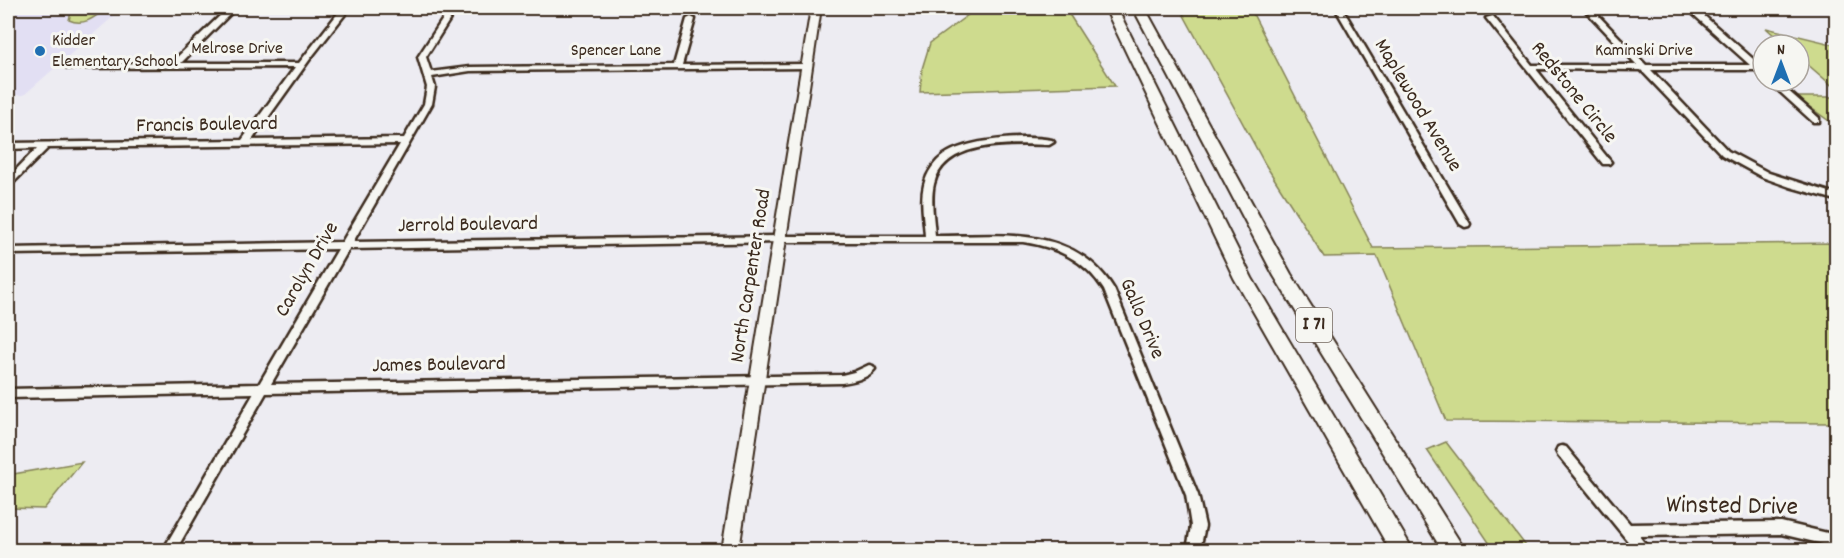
<svg xmlns="http://www.w3.org/2000/svg" width="1844" height="558" viewBox="0 0 1844 558" font-family="Dekko,sans-serif">
	<style>
		.built { fill: #e2dff3 }
		.green { fill: #cedb8e; stroke: #848256; stroke-width: 1.5 }
		.lines { fill: none; stroke-linecap: round; stroke-linejoin: round }
		.street-casing { stroke: #3b2a1e; stroke-width: 5 }
		.secondary-casing { stroke: #3b2a1e; stroke-width: 4 }
		.highway-casing { stroke: #3b2a1e; stroke-width: 4 }
		.street { fill: #f6f6f2; fill-rule: evenodd }
		.secondary { fill: #f6f6f2; fill-rule: evenodd }
		.highway { fill: #f6f6f2; fill-rule: evenodd }
		.poi-dot { fill: #1f6fb2; stroke: #f6f6f2; stroke-width: 2 }
		.labels { text-anchor: middle; dominant-baseline: central; stroke-width: 6; stroke-linejoin: round; paint-order: stroke }
		.far-poi-label { font-size: 18px; fill: #3b2a1e; stroke: #f6f6f2; text-anchor: start }
		.far-street-label { font-size: 18px; fill: #3b2a1e; stroke: #f6f6f2 }
		.shield { fill: #f6f6f2; stroke: #73675e; stroke-width: 1.5 }
		.shield-label { font-size: 20px; font-weight: bold; fill: #3b2a1e }
		.street-label { font-size: 21px; fill: #3b2a1e; stroke: #f6f6f2 }
		.near-street-label { font-size: 26px; fill: #3b2a1e; stroke: #f6f6f2 }
	</style>
	<rect width="100%" height="100%" fill="#edecf2"/>
	<filter id="ink" filterUnits="userSpaceOnUse"><feTurbulence type="fractalNoise" baseFrequency=".0167" numOctaves="2"/><feDisplacementMap in="SourceGraphic" scale="12" xChannelSelector="R" yChannelSelector="G"/><feConvolveMatrix kernelMatrix="1 2 1 2 8 2 1 2 1" color-interpolation-filters="sRGB"/></filter>
	<g filter="url(#ink)">
		<path class="built" d="M8 8H123L24 95H8Z"/>
		<path class="green" d="M72 8H107C95 17 84 27 69 20Z
			M1180 8H1250L1373 248 1836 243V423L1446 421 1377 256 1324 257 1265 164Z
			M1067 11 1115 86 920 92 922 69 930 43 972 12Z
			M1766 28 1836 45V89L1799 57V45H1785Z
			M1796 97H1836V126Z
			M1446 442 1529 550H1494L1427 450Z
			M82 462 44 509 8 508V475Z"/>
		<g class="lines">
			<g class="street-casing">
				<path id="street" d="M228 8H236L181 63H299L342 8H350L310 59 252 140 404 138 424 104 427 87 418 57 450 8H457L426 57 431 72 470 67 674 65 687 19 691 17 695 19 682 65 806 64 810 66 806 68 470 71 432 77 435 87 432 104 353 242 780 236H925C924 219 920 201 924 185 927 173 934 162 944 155 967 139 1025 135 1052 140L1054 142 1049 145C1013 144 945 139 934 184 930 200 934 219 935 236 1001 236 1074 224 1114 289L1198 495 1205 526 1200 550H1187L1191 526 1186 495 1104 290C1085 260 1057 247 1023 242H780L349 249 271 384 842 375 854 372 869 365 873 366 875 369C867 379 854 381 842 383L266 393 176 550H163L254 393 8 398V389L259 384 338 249 8 254V248L342 242 400 144 48 148 11 185 8 186V178L37 148 8 149V143L242 140 295 67 68 68 64 66 68 64 171 63Z
					M1335 8H1342L1470 224 1469 226 1465 227 1460 224Z
					M1583 8H1591L1646 65H1750L1694 15 1701 13 1761 66 1763 68V73H1758L1756 70H1651L1728 151 1769 173 1836 194V200L1790 187 1762 177 1722 155 1641 70 1536 69 1611 162 1609 164H1603L1486 18 1493 16 1532 65H1637Z
					M1768 81H1777L1819 118V122H1813Z
					M1562 446 1566 447 1630 524 1781 522 1836 535V547L1781 534 1639 536 1650 550H1635L1558 455 1556 451 1558 447Z"/>
			</g>
			<g class="secondary-casing">
				<path id="secondary" d="M811 8H821L739 550H722Z"/>
			</g>
			<g class="highway-casing">
				<path id="highway" d="M1105 8H1117L1252 278 1413 550H1390L1234 278Z
					M1133 8H1145L1291 274 1465 550H1442L1274 276Z"/>
			</g>
			<use href="#street" class="street"/>
			<use href="#secondary" class="secondary"/>
			<use href="#highway" class="highway"/>
		</g>
	</g>
	<circle class="poi-dot" cx="40" cy="51" r="6"/>
	<g class="labels">
		<g class="far-poi-label">
			<text x="52" y="41">Kidder<tspan x="52" dy="21">Elementary School</tspan></text>
		</g>
		<g class="far-street-label">
			<text x="237" y="49">Melrose Drive</text>
			<text x="616" y="51">Spencer Lane</text>
			<text x="1644" y="51">Kaminski Drive</text>
		</g>
		<rect class="shield" x="1296" y="308" width="36" height="34" rx="4.5"/>
		<g class="shield-label">
			<text x="1314" y="325">I 71</text>
		</g>
		<g class="street-label">
			<text transform="translate(1573 93) rotate(51)">Redstone Circle</text>
			<text transform="translate(1417 106) rotate(59)">Maplewood Avenue</text>
			<text transform="translate(207 126) rotate(-1)">Francis Boulevard</text>
			<text transform="translate(468 226) rotate(-1)">Jerrold Boulevard</text>
			<text transform="translate(308 270) rotate(-60)">Carolyn Drive</text>
			<text transform="translate(752 276) rotate(-81)">North Carpenter Road</text>
			<text transform="translate(1141 319) rotate(67)">Gallo Drive</text>
			<text transform="translate(439 366) rotate(-1)">James Boulevard</text>
		</g>
		<g class="near-street-label">
			<text transform="translate(1732 507) rotate(1)">Winsted Drive</text>
		</g>
	</g>
	<rect width="1844" height="558" fill="none" stroke="#f6f6f2" stroke-width="30"/>
	<rect x="15" y="15" width="1814" height="528" fill="none" stroke="#3b2a1e" stroke-width="2" filter="url(#ink)"/>
	<g transform="translate(1781 63)"><circle r="28" fill="#f6f6f2" stroke="#aba49d" stroke-width="1.5"/>
	<path d="M0-4.5L10 22L0 15L-10 22Z" fill="#1f6fb2"/>
	<text y="-9" font-size="16" font-weight="bold" text-anchor="middle" fill="#3b2a1e">N</text>
	</g>
</svg>
